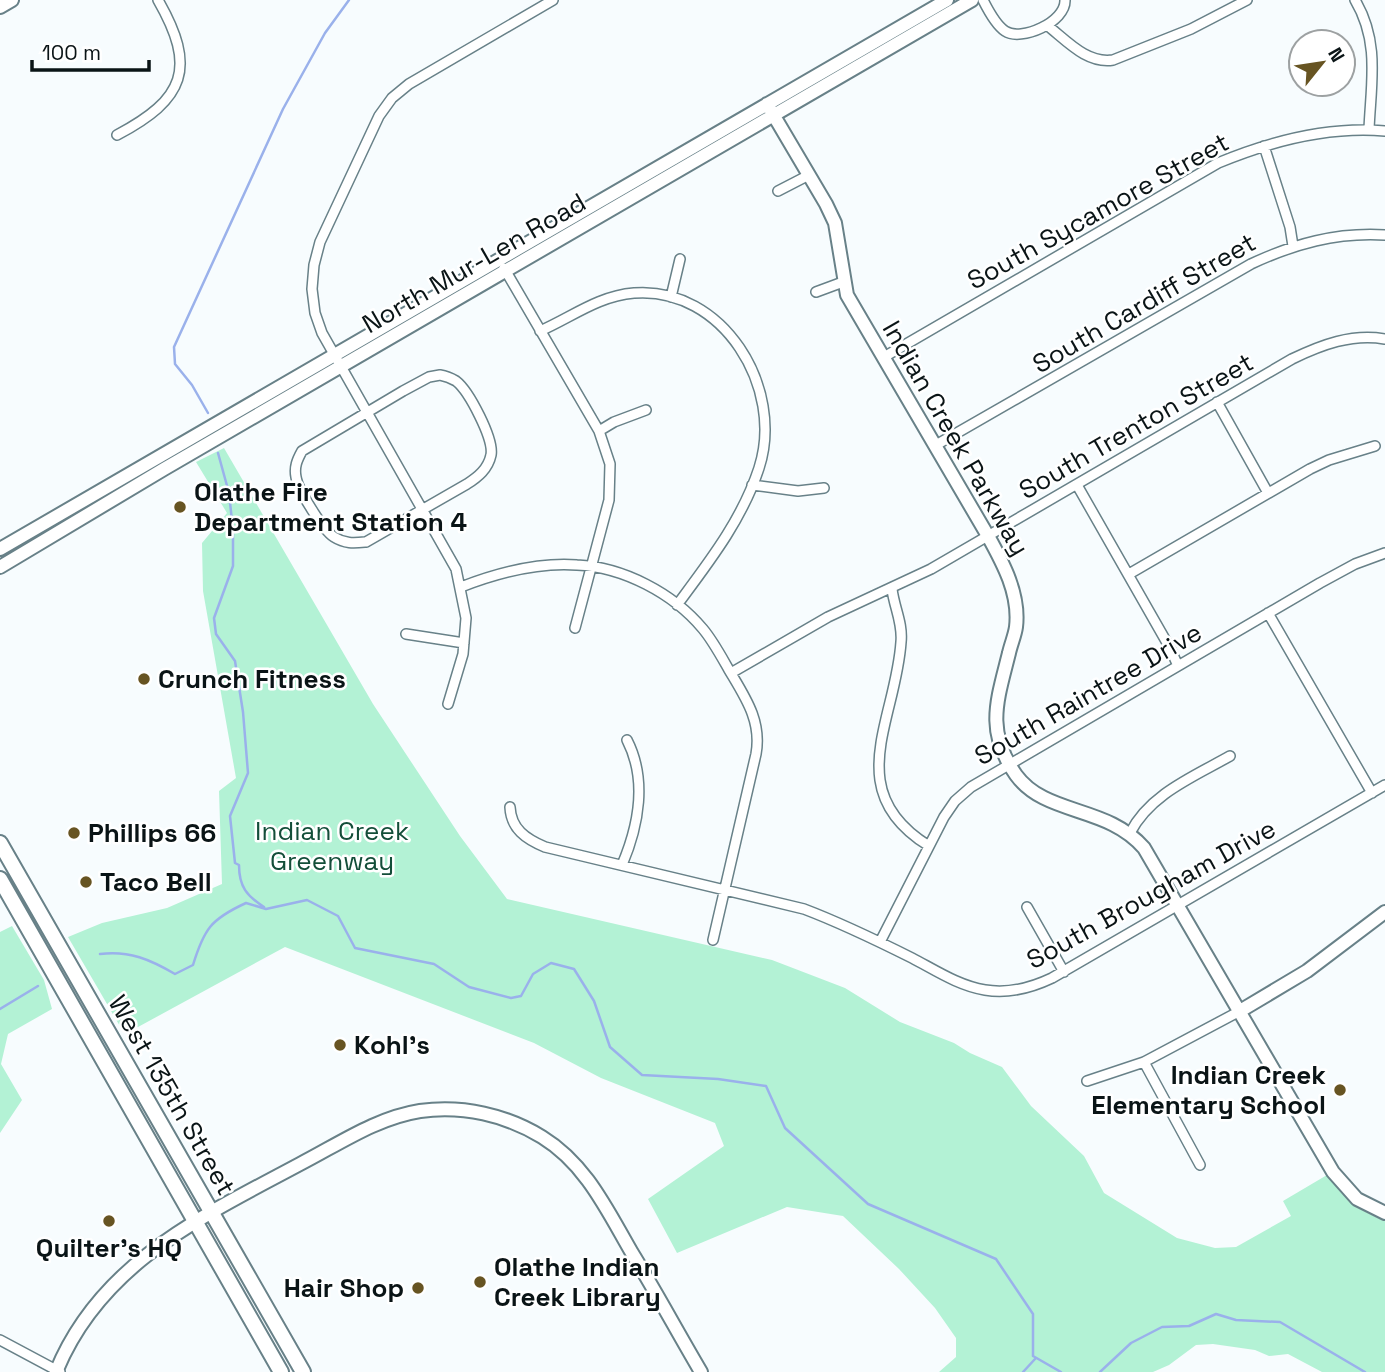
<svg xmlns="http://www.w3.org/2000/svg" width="1385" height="1372" viewBox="0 0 1385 1372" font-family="'Space Grotesk',sans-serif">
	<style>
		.green { fill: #b3f2d5 }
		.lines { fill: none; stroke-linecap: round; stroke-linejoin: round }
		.stream { stroke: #9ab1eb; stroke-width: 2.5 }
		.street-casing { stroke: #688188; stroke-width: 12 }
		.secondary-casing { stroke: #688188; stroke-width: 16 }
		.primary-casing { stroke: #688188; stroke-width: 18 }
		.street { stroke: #fff; stroke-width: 9 }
		.secondary { stroke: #fff; stroke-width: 12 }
		.primary { stroke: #fff; stroke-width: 14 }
		.poi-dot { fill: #675422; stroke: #fff; stroke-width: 2.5 }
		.labels { text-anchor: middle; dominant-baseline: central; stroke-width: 5; stroke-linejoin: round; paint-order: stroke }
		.street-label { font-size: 26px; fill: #0a1416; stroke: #fff }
		.poi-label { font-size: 26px; font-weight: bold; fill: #0a1416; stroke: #fff; text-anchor: start }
		.park-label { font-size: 26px; fill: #134e39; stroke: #fff }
	</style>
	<rect width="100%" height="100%" fill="#f7fcfe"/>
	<path class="green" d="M224 448 373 704 460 836 507 899 772 960 845 988 900 1022 954 1043 970 1053 1002 1067 1031 1106 1084 1156 1104 1193 1177 1238 1215 1248 1236 1247 1291 1216 1283 1201 1327 1175C1343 1197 1360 1211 1385 1221V1372H1322L1288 1354 1269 1356 1255 1350 1213 1344 1196 1345 1169 1365 1153 1372H939L956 1357V1338L935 1308 899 1269 843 1216 787 1207 677 1253 648 1199 724 1146 715 1123 601 1078 534 1043 285 947 138 1027 121 1028 68 937 102 923 167 908 222 884 219 791 236 778 203 591 202 543 227 513 196 462Z
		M12 926 44 980 52 1009 8 1034 1 1064 22 1100 0 1133V932Z"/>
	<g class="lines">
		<path class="stream" d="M208 413 192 385 175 364 174 347 283 109 325 33 349 0
			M218 453 229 493 233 530V566L214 618 216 634 235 661 243 712 248 773 230 816 235 863 239 865C239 887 247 896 264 907
			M100 954C129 950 151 960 175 974L193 965C204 929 211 919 246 903L266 909 307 900 338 916 355 948 434 964 469 987 511 998 521 996 533 974 551 963 574 969 594 1001 610 1047 642 1075 718 1079 766 1086 785 1128 868 1204 996 1259 1033 1314V1356L1061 1372
			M0 1009 38 986
			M1023 1372 1035 1359
			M1100 1372 1131 1343 1162 1327 1189 1326 1216 1314 1236 1320 1280 1322 1365 1372"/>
		<g class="street-casing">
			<path id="street" d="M983 0C988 10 996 25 1005 31 1021 42 1066 22 1065 0
				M1355 0C1380 42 1371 83 1369 129
				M1048 26C1067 41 1087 64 1113 60L1191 29 1247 0
				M117 135C185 99 197 68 158 0
				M1264 146 1290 227 1293 246
				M778 191 809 175
				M504 268 599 431 610 464 609 500 575 628
				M816 292 843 282
				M671 297 680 259
				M540 331C572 317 598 296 634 293 723 286 785 388 759 468 742 520 709 562 677 605
				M884 357 1218 163C1271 141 1327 126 1385 131
				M440 375C446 376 451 378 456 381 469 391 494 439 491 455 488 469 478 477 467 484L366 542C354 543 345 544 334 537 323 530 298 490 296 477 294 467 297 460 302 451L403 391 429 377Z
				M1217 402 1268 493
				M599 431 614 422 646 410
				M936 445 1251 264C1294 244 1336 232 1385 235
				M752 485 798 491 824 488
				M1077 485 1170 648 1178 666
				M1129 574 1310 469 1329 460 1375 446
				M461 587C497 573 538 562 577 565 623 567 673 593 703 629 713 641 721 656 729 670 745 697 762 721 756 754L713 940
				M892 589C894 607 903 623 901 642 896 720 840 791 929 846
				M1268 613 1372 793
				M406 634 464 643
				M731 673 828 617 931 569 1292 359C1321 345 1352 333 1385 339
				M448 704 463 654 466 618 456 569 322 333 315 313 312 289 314 265 320 242 379 116 392 98 409 84 553 0
				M510 807C511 829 526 839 545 847L804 909C841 923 876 940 912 958 935 970 959 986 985 990 1009 994 1031 988 1052 978L1385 785
				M1130 833C1150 794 1193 777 1230 756
				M622 865C639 825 647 779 627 740
				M1027 907 1064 972
				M880 942 944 817 955 801 971 787 1320 583 1355 564 1385 553
				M1144 1062 1200 1165
				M1087 1081 1144 1062 1240 1011
				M0 1340 60 1372"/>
		</g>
		<g class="secondary-casing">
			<path id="secondary" d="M0 7 12 0
				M767 104 826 204 835 223 847 295 988 536C1003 563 1020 594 1016 627 1015 635 1011 644 1009 653 997 701 985 731 1016 775 1046 816 1107 805 1144 848L1333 1172 1357 1199 1385 1213
				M0 549 947 0
				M0 567 164 469 972 0
				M1240 1011 1307 971 1385 912
				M56 1372C100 1263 203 1216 300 1164 339 1144 376 1118 420 1111 463 1105 506 1115 542 1137 586 1164 607 1210 632 1253 656 1292 678 1333 701 1372"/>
		</g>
		<g class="primary-casing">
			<path id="primary" d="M0 843 303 1372
				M0 879 281 1372"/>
		</g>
		<use href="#street" class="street"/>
		<use href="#secondary" class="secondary"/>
		<use href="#primary" class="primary"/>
	</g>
	<g class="poi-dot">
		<circle cx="180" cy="507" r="7"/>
		<circle cx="144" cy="679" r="7"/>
		<circle cx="74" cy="833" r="7"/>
		<circle cx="86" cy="882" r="7"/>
		<circle cx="340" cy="1045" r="7"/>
		<circle cx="1340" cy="1090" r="7"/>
		<circle cx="109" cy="1221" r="7"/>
		<circle cx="480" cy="1282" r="7"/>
		<circle cx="418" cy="1288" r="7"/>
	</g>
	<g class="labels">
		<g class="street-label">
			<text transform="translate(1098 211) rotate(-29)">South Sycamore Street</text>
			<text transform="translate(474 263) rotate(-30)">North Mur-Len Road</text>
			<text transform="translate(1144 303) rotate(-30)">South Cardiff Street</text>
			<text transform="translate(1136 426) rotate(-30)">South Trenton Street</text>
			<text transform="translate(956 438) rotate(60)">Indian Creek Parkway</text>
			<text transform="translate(1088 694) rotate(-30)">South Raintree Drive</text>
			<text transform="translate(1151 894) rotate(-29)">South Brougham Drive</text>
			<text transform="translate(172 1095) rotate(60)">West 135th Street</text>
		</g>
		<g class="poi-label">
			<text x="194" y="492">Olathe Fire<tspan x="194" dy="30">Department Station 4</tspan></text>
			<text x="158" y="679">Crunch Fitness</text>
			<text x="88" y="833">Phillips 66</text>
			<text x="100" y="882">Taco Bell</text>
			<text x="354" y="1045">Kohl's</text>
			<text x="1326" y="1075" text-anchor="end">Indian Creek<tspan x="1326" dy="30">Elementary School</tspan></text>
			<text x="109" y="1248" text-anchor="middle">Quilter's HQ</text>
			<text x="494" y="1267">Olathe Indian<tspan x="494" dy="30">Creek Library</tspan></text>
			<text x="404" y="1288" text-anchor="end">Hair Shop</text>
		</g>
		<g class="park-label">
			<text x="332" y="831">Indian Creek<tspan x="332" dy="30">Greenway</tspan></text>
		</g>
	</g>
	<g transform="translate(1322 63) rotate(60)"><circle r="33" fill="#ffffff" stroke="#9da1a2" stroke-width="2"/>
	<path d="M0-5L12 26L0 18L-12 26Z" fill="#675422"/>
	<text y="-10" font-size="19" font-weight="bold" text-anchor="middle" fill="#0a1416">N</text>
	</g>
	<path d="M32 60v10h117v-10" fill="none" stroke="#0a1416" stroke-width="3.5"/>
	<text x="42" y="60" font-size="21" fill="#0a1416" stroke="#ffffff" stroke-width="5" paint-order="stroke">100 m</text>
</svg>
